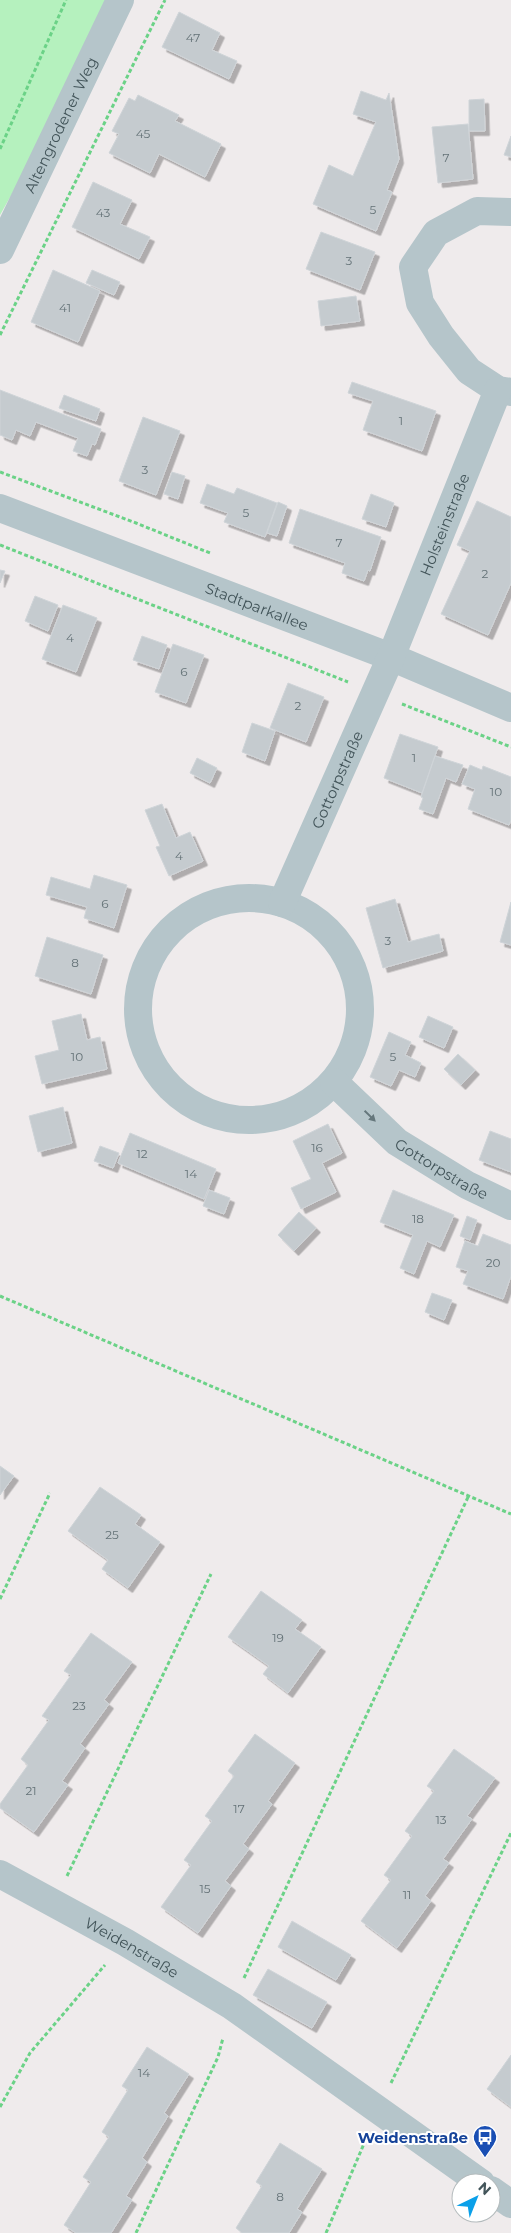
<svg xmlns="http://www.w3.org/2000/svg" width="511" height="2233" viewBox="0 0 511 2233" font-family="Montserrat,sans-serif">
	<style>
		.green { fill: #b5f1be }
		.building { fill: #c5cbcf; stroke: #cfd4d8; filter: url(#shadow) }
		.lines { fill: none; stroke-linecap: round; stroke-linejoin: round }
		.path { stroke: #6bd287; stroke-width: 3; stroke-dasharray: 4 2.5; stroke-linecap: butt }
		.minor { stroke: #b5c5ca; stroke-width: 28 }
		.oneway { fill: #65777c }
		.labels { text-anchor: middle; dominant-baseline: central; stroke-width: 4; stroke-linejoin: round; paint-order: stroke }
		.number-label { font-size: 12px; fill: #647277 }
		.street-label { font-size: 15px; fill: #43555a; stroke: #fff }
		.transit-label { font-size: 15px; font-weight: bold; fill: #164399; stroke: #fff; text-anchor: end }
	</style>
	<defs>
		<filter id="shadow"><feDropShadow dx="4.5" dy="4.5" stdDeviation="0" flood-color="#0004"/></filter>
	</defs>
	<rect width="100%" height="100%" fill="#efebec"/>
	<path class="green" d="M0 0H117L108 23 0 215Z"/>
	<path class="building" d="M179 12 220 33 212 50 237 61 229 79 162 47Z
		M361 91 386 100 389 93 399 159 387 190 392 192 376 231 313 204 329 165 353 176 376 122 353 114Z
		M138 95 179 115 175 121 221 144 205 177 159 154 150 173 109 153 119 134 112 131 129 98 135 101Z
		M484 99 485 131H469V100Z
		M468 124 473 179 438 183 432 127Z
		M511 136V157L504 155Z
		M93 182 132 200 120 224 150 237 139 259 72 227Z
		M321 232 375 252 360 290 306 269Z
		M53 270 100 291 78 342 31 322Z
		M92 270 120 282 114 295 86 283Z
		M356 296 360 321 321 326 318 301Z
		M352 382 436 411 422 451 363 430 373 401 348 393Z
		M0 390 101 429 95 445 92 444 87 456 73 451 78 438 36 422 30 436 16 430 12 440 0 435Z
		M64 395 100 409 96 421 59 408Z
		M143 417 180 431 156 495 119 481Z
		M172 472 185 476 178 499 164 494Z
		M207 484 234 494 237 488 277 503 265 537 224 522 228 513 200 503Z
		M371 494 394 503 386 527 362 519Z
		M477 501 511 517V583L488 635 441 614 470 551 457 545Z
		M278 502 287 506 277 536 267 533Z
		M300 509 381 537 370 571 368 570 364 581 342 573 345 563 289 543Z
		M0 570 5 571 0 583Z
		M35 596 58 605 48 631 25 621Z
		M63 605 97 618 76 672 42 659Z
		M142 636 167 645 159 669 133 660Z
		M173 644 204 655 186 703 155 692Z
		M288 683 324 697 306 742 270 728Z
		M252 723 275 731 265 761 242 752Z
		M400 734 438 747 422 793 384 778Z
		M435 756 463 765 456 782 446 778 433 814 419 809 423 798 421 797Z
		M197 758 217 768 210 783 190 773Z
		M470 765 482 770 483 766 511 777V820L509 825 468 809 475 789 462 784Z
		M162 804 176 838 190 832 203 861 169 876 156 847 160 846 145 810Z
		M94 875 127 885 114 928 84 918 87 907 46 895 51 877 90 889Z
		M395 899 408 942 439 934 443 951 383 968 366 908Z
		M511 902V945L500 942Z
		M47 937 103 955 91 994 35 976Z
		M81 1014 87 1040 100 1037 107 1069 42 1084 35 1056 59 1050 52 1021Z
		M428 1016 453 1027 444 1048 419 1037Z
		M389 1032 411 1042 405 1055 421 1063 415 1077 399 1070 391 1086 370 1077Z
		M458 1054 475 1070 461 1085 444 1069Z
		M63 1107 72 1143 38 1152 29 1116Z
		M328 1124 342 1153 322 1163 336 1192 301 1209 291 1188 311 1179 293 1141Z
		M490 1131 511 1139V1172L479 1160Z
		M130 1133 216 1169 204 1199 118 1163Z
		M100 1146 119 1153 113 1168 94 1161Z
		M209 1190 230 1198 224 1214 203 1206Z
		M393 1190 454 1215 440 1247 427 1241 414 1274 400 1268 413 1235 380 1222Z
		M299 1212 316 1228 294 1251 278 1235Z
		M467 1216 477 1220 470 1240 460 1236Z
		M483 1234 511 1245V1276L503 1299 463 1284 468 1271 456 1267 465 1241 478 1246Z
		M432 1293 452 1300 444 1320 425 1312Z
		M0 1466 14 1476 0 1495Z
		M100 1487 141 1515 135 1524 160 1542 128 1588 102 1569 108 1560 68 1531Z
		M261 1591 302 1620 295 1629 321 1647 288 1693 263 1674 269 1666 228 1637Z
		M91 1633 132 1662 104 1700 109 1704 80 1744 85 1748 62 1781 68 1785 34 1832 0 1808V1804L28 1765 21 1759 49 1720 42 1716 71 1675 64 1671Z
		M255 1734 295 1763 268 1801 272 1804 243 1844 249 1849 225 1881 231 1886 198 1933 161 1907 191 1865 184 1860 212 1821 205 1816 234 1776 228 1771Z
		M454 1749 495 1778 467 1816 472 1819 443 1859 449 1863 425 1896 431 1901 397 1948 361 1921 391 1880 384 1875 412 1836 405 1831 434 1791 427 1786Z
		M292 1921 351 1955 336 1980 278 1947Z
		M268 1969 327 2002 312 2028 253 1995Z
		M147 2047 189 2074 164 2113 168 2116 142 2158 147 2162 126 2196 132 2200 111 2233H76L64 2225 91 2182 83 2177 109 2137 102 2132 128 2090 122 2086Z
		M511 2055V2107L487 2089Z
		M280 2143 322 2169 297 2209 302 2212 289 2233H242L236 2228 262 2186 256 2182Z"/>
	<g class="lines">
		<path class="path" d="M0 149 66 0
			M0 335 165 0
			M0 472 136 523 210 553
			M0 545 348 682
			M402 704 511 747
			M0 1296 511 1514
			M0 1599 50 1493
			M67 1876 211 1574
			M244 1978 469 1495
			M391 2083 511 1833
			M0 2107 30 2053 105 1965
			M136 2233 218 2057 223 2038
			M326 2233 366 2139"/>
		<g class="minor">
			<path d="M511 212 477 211 436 233 413 267 420 303 441 336 469 371 498 390 511 392"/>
			<path id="s1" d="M0 250 120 0"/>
			<path id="s2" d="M0 508 391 657 511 708"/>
			<circle cx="249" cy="1009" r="111"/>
			<path id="s3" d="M282 903 391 657 498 390"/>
			<path id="s4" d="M334 1082 397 1142 467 1185 511 1206"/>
			<path id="s5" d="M0 1874 125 1942 232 2006 481 2183"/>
			<path d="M491 2190 511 2204"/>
		</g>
	</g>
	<defs><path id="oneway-solid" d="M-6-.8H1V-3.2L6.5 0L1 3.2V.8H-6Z" transform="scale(1.25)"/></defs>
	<use class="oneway" href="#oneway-solid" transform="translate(370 1116) rotate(44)"/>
	<defs>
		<g id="bus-pin" transform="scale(1.25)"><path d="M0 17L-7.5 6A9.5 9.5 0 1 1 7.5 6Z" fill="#1a4fb4" stroke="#fff"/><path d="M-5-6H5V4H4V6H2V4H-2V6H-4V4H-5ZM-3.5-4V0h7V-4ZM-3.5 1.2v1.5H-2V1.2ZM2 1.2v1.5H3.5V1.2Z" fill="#fff"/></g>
	</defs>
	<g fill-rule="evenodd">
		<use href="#bus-pin" x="485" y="2137"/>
	</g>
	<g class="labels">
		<g class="number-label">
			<text x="193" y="37">47</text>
			<text x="143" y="133">45</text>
			<text x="446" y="157">7</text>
			<text x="373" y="209">5</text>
			<text x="103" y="212">43</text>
			<text x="349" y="260">3</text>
			<text x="65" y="307">41</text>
			<text x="401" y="420">1</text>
			<text x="145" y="469">3</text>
			<text x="246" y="512">5</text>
			<text x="339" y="542">7</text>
			<text x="485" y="573">2</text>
			<text x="70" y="637">4</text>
			<text x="184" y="671">6</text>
			<text x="298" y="705">2</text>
			<text x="414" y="757">1</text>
			<text x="496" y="791">10</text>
			<text x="179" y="855">4</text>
			<text x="105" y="903">6</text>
			<text x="388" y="940">3</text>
			<text x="75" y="962">8</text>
			<text x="77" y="1056">10</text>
			<text x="393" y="1056">5</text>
			<text x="317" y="1147">16</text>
			<text x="142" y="1153">12</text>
			<text x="191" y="1173">14</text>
			<text x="418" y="1218">18</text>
			<text x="493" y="1262">20</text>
			<text x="112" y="1534">25</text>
			<text x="278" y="1637">19</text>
			<text x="79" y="1705">23</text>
			<text x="31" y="1790">21</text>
			<text x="239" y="1808">17</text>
			<text x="441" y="1819">13</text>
			<text x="205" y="1888">15</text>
			<text x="407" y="1894">11</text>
			<text x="144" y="2072">14</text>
			<text x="280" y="2196">8</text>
		</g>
		<g class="street-label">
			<text stroke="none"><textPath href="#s1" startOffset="139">Altengrodener Weg</textPath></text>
			<text stroke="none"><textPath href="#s3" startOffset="412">Holsteinstraße</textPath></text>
			<text stroke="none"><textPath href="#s2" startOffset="275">Stadtparkallee</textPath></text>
			<text stroke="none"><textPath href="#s3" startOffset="135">Gottorpstraße</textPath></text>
			<text stroke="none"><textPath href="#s4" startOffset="139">Gottorpstraße</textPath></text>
			<text stroke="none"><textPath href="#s5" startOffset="151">Weidenstraße</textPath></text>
		</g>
		<g class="transit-label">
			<text x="468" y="2137">Weidenstraße</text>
		</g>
	</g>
	<g transform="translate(476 2198) rotate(43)"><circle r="24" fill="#ffffff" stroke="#b4bbbd"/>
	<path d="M0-4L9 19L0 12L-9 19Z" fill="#0ba0e9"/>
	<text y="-8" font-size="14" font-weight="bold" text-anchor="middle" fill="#43555a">N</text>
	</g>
</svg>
